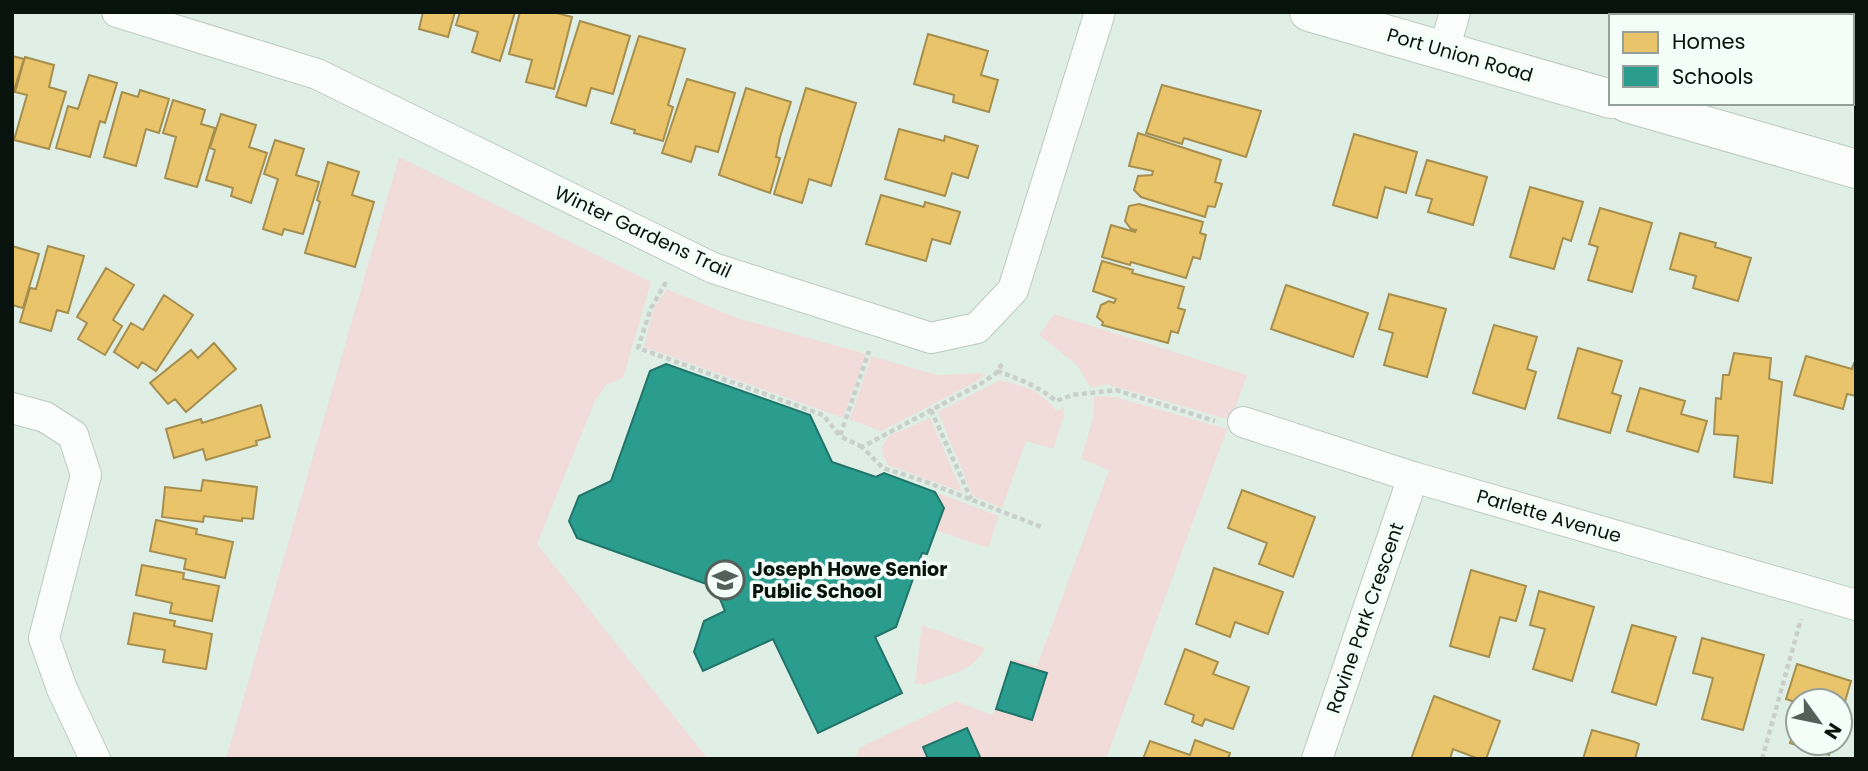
<svg xmlns="http://www.w3.org/2000/svg" width="1868" height="771" viewBox="0 0 1868 771" font-family="Poppins,sans-serif">
	<style>
		.green { fill: #f1dcda }
		.homes { fill: #e9c46a; stroke: #a68f4e; stroke-width: 2 }
		.schools { fill: #2a9d8f; stroke: #207468; stroke-width: 2 }
		.lines { fill: none; stroke-linecap: round; stroke-linejoin: round }
		.minor-casing { stroke: #bcc9c2; stroke-width: 32 }
		.secondary-casing { stroke: #bcc9c2; stroke-width: 40 }
		.path { stroke: #cacfcc; stroke-width: 4.5; stroke-dasharray: 5 3.5; stroke-linecap: butt }
		.minor { stroke: #fafdfb; stroke-width: 30 }
		.secondary { stroke: #fafdfb; stroke-width: 38 }
		.labels { text-anchor: middle; dominant-baseline: central; stroke-width: 7; stroke-linejoin: round; paint-order: stroke }
		.street-label { font-size: 19px; fill: #09130e; stroke: #f2fef7 }
		.poi-label { font-size: 19px; font-weight: bold; fill: #09130e; stroke: #f2fef7; text-anchor: start }
	</style>
	<rect width="100%" height="100%" fill="#dfefe6"/>
	<path class="green" d="M399 157 651 282 623 378 606 385 595 401 537 544 708 759H226Z
		M667 289 737 318 866 354 843 418 644 347 654 308Z
		M1054 314 1247 375 1231 420 1106 384 1091 388 1077 365 1039 335Z
		M871 356 937 375 982 373 983 376 981 379 882 431 850 420Z
		M1000 380C1026 387 1041 390 1057 412L1064 406 1063 420 1053 449 1026 441 1002 508 973 496 938 412Z
		M1094 396 1115 397 1227 429 1106 759H855L859 748 956 701 992 715 996 709 1032 720 1046 673 1011 662V658L1037 666 1109 470 1081 459 1093 418Z
		M930 418 962 492 888 465 883 456 882 447 889 436Z
		M935 492 999 516 988 548 935 530 944 508Z
		M922 625 985 648C975 671 946 675 924 685L915 683Z"/>
	<path class="homes" d="M423 12H455L448 37 419 29Z
		M460 12H515L500 61 472 52 478 32 456 25Z
		M520 12H553L572 17 554 89 526 82 532 60 509 54Z
		M580 21 630 36 613 94 591 88 586 106 556 97Z
		M928 34 988 51 981 75 998 80 989 112 953 102 954 95 914 84Z
		M639 36 685 49 668 105 673 107 663 141 634 133 635 130 611 123Z
		M12 56 24 59 13 93H12Z
		M25 57 54 65 49 87 66 92 49 149 14 140 27 95 15 92Z
		M89 75 117 83 105 123 100 121 90 157 56 148 68 106 78 109Z
		M687 79 735 93 718 152 696 146 691 162 662 153Z
		M1162 85 1261 111 1246 157 1184 138 1182 144 1146 133Z
		M746 88 791 102 780 137 776 157 780 158 770 193 719 175Z
		M806 88 856 103 831 186 809 179 802 203 774 194Z
		M140 90 169 99 159 133 146 129 136 166 104 157 122 92 138 97Z
		M173 100 205 110 201 124 215 128 197 187 165 178 176 137 163 133Z
		M221 114 256 125 249 147 267 153 251 203 231 196 233 188 206 180 215 150 210 148Z
		M899 129 944 141 945 136 978 146 968 178 952 173 945 196 885 179Z
		M1138 133 1221 160 1215 182 1222 184 1215 207 1208 206 1205 217 1141 197 1134 190 1138 176 1152 175 1153 171 1129 166Z
		M1354 134 1417 152 1406 193 1385 187 1377 218 1333 205Z
		M275 140 304 149 296 175 319 182 303 234 284 229 282 235 263 229 278 179 264 174Z
		M1427 160 1487 177 1473 225 1428 212 1432 199 1416 195Z
		M328 162 359 172 352 195 374 202 355 267 305 253 320 202 317 200Z
		M1530 187 1583 202 1571 241 1563 238 1554 269 1510 257Z
		M881 195 924 207 925 202 960 212 950 244 932 239 926 261 866 244Z
		M1139 204 1203 222 1200 233 1206 235 1200 259 1193 257 1186 278 1131 262 1130 265 1102 257 1111 225 1135 232 1136 230 1131 229 1125 221 1129 206Z
		M1600 208 1652 223 1632 292 1588 280 1598 247 1589 244Z
		M1680 233 1716 243 1715 247 1751 258 1738 301 1693 288 1696 276 1670 269Z
		M12 246 39 254 23 308 12 305Z
		M48 246 84 256 68 313 57 310 51 331 20 322 30 288 36 289Z
		M1102 261 1133 270 1132 273 1184 287 1178 308 1185 310 1178 333 1171 331 1168 343 1102 325 1103 322 1097 317 1101 305 1109 301 1114 303 1116 299 1093 291Z
		M106 268 134 285 113 320 122 326 105 355 78 339 87 323 77 317Z
		M1286 285 1368 313 1353 357 1271 329Z
		M1389 294 1446 309 1427 377 1384 365 1393 333 1379 329Z
		M164 295 193 315 156 371 142 362 138 368 114 352 131 323 143 330Z
		M1494 325 1537 337 1527 369 1536 372 1525 409 1473 393Z
		M214 343 236 369 186 412 175 399 168 404 150 383 191 350 198 358Z
		M1578 348 1622 361 1612 393 1621 396 1610 433 1558 418Z
		M1734 353 1771 358 1769 379 1782 382 1772 483 1734 477 1738 436 1714 434 1716 398 1721 399 1723 375H1729Z
		M1806 356 1852 369 1854 363H1856V396L1847 394 1843 409 1794 395Z
		M1640 388 1685 401 1681 414 1707 421 1698 452 1627 431Z
		M261 405 270 437 256 441 257 445 206 460 203 449 174 458 166 429 201 419 202 423Z
		M203 480 257 487 253 519 242 518V521L204 516 203 522 162 517 165 487 201 491Z
		M1242 490 1315 517 1293 577 1259 564 1267 543 1228 528Z
		M156 520 197 529 196 534 233 542 225 578 184 569 186 559 150 551Z
		M142 565 184 573 183 579 219 586 212 621 170 613 172 603 136 595Z
		M1214 568 1283 592 1268 634 1235 622 1230 637 1196 624Z
		M1471 570 1526 586 1516 621 1500 617 1489 657 1450 646Z
		M1539 591 1594 607 1572 681 1533 669 1545 629 1530 625Z
		M134 613 175 621 174 626 212 634 206 669 163 662 165 650 128 644Z
		M1632 625 1676 637 1656 705 1612 692Z
		M1702 638 1764 655 1743 730 1702 719 1713 678 1693 673Z
		M1185 649 1218 662 1213 674 1249 687 1233 729 1205 719 1202 726 1192 722 1194 715 1165 704Z
		M1797 664 1851 681 1840 719V701L1798 703 1786 699Z
		M1434 696 1500 721 1486 759H1479L1453 749 1450 759H1411Z
		M1798 716V743H1833L1829 755 1790 743Z
		M1592 730 1635 742 1639 744 1635 759H1583Z
		M1195 740 1230 753 1228 759H1143L1150 741 1190 755Z"/>
	<path class="schools" d="M666 364 810 415 832 462 876 477 884 473 935 492 944 508 927 554 922 553 896 627 875 637 902 693 818 733 773 639 703 671 694 652 704 621 725 611 715 587 577 538 569 521 579 496 611 481 650 371Z
		M1011 662 1047 673 1032 720 996 709Z
		M967 728 981 759H928L923 747Z"/>
	<g class="lines">
		<g class="minor-casing">
			<path id="minor" d="M117 12 317 74 713 268 931 338 977 328 1013 290 1100 12
				M1444 50 1455 12
				M12 408 45 417 73 435 86 475 44 638 62 689 95 759
				M1243 422 1413 477 1856 605
				M1317 759 1413 477"/>
		</g>
		<g class="secondary-casing">
			<path id="secondary" d="M1309 12 1611 99
				M1627 103 1856 169"/>
		</g>
		<path class="path" d="M666 282 651 308 638 348 823 415 840 436
			M1002 364 995 374 982 383 862 447 883 468 921 480 1044 528
			M997 371C1019 379 1038 386 1056 401L1072 395 1116 390 1215 421
			M931 410 971 499
			M862 447 840 436 869 351
			M1762 759 1801 619"/>
		<use href="#minor" class="minor"/>
		<use href="#secondary" class="secondary"/>
	</g>
	<defs>
		<g id="school-ring" transform="scale(2.0125)"><circle r="9.5" fill="#f2fef7" stroke="#54605a" stroke-width="1.5"/><path d="M0-5L7-2L0 1L-7-2ZM-4 1L0 2.5L4 1V4Q0 6-4 4Z" fill="#54605a"/></g>
	</defs>
	<g fill-rule="evenodd">
		<use href="#school-ring" x="725" y="580"/>
	</g>
	<g class="labels">
		<g class="street-label">
			<text transform="translate(1460 55) rotate(16)">Port Union Road</text>
			<text transform="translate(643 232) rotate(25)">Winter Gardens Trail</text>
			<text transform="translate(1549 516) rotate(16)">Parlette Avenue</text>
			<text transform="translate(1365 618) rotate(-71)">Ravine Park Crescent</text>
		</g>
		<g class="poi-label">
			<text x="752" y="569">Joseph Howe Senior<tspan x="752" dy="22">Public School</tspan></text>
		</g>
	</g>
	<rect width="1868" height="771" fill="none" stroke="#09130e" stroke-width="28"/>
	<rect x="1609" y="14" width="245" height="91" fill="#f2fef7" stroke="#95a09a" stroke-width="2"/>
	<rect x="1623" y="32" width="35" height="21" fill="#e9c46a" stroke="#95a09a" stroke-width="2"/>
	<text x="1672" y="49" font-size="21" fill="#09130e">Homes</text>
	<rect x="1623" y="66" width="35" height="21" fill="#2a9d8f" stroke="#95a09a" stroke-width="2"/>
	<text x="1672" y="84" font-size="21" fill="#09130e">Schools</text>
	<g transform="translate(1819 722) rotate(123)"><circle r="33" fill="#f2fef7" stroke="#95a09a" stroke-width="2"/>
	<path d="M0-5L12 26L0 18L-12 26Z" fill="#54605a"/>
	<text y="-10" font-size="19" font-weight="bold" text-anchor="middle" fill="#09130e">N</text>
	</g>
</svg>
